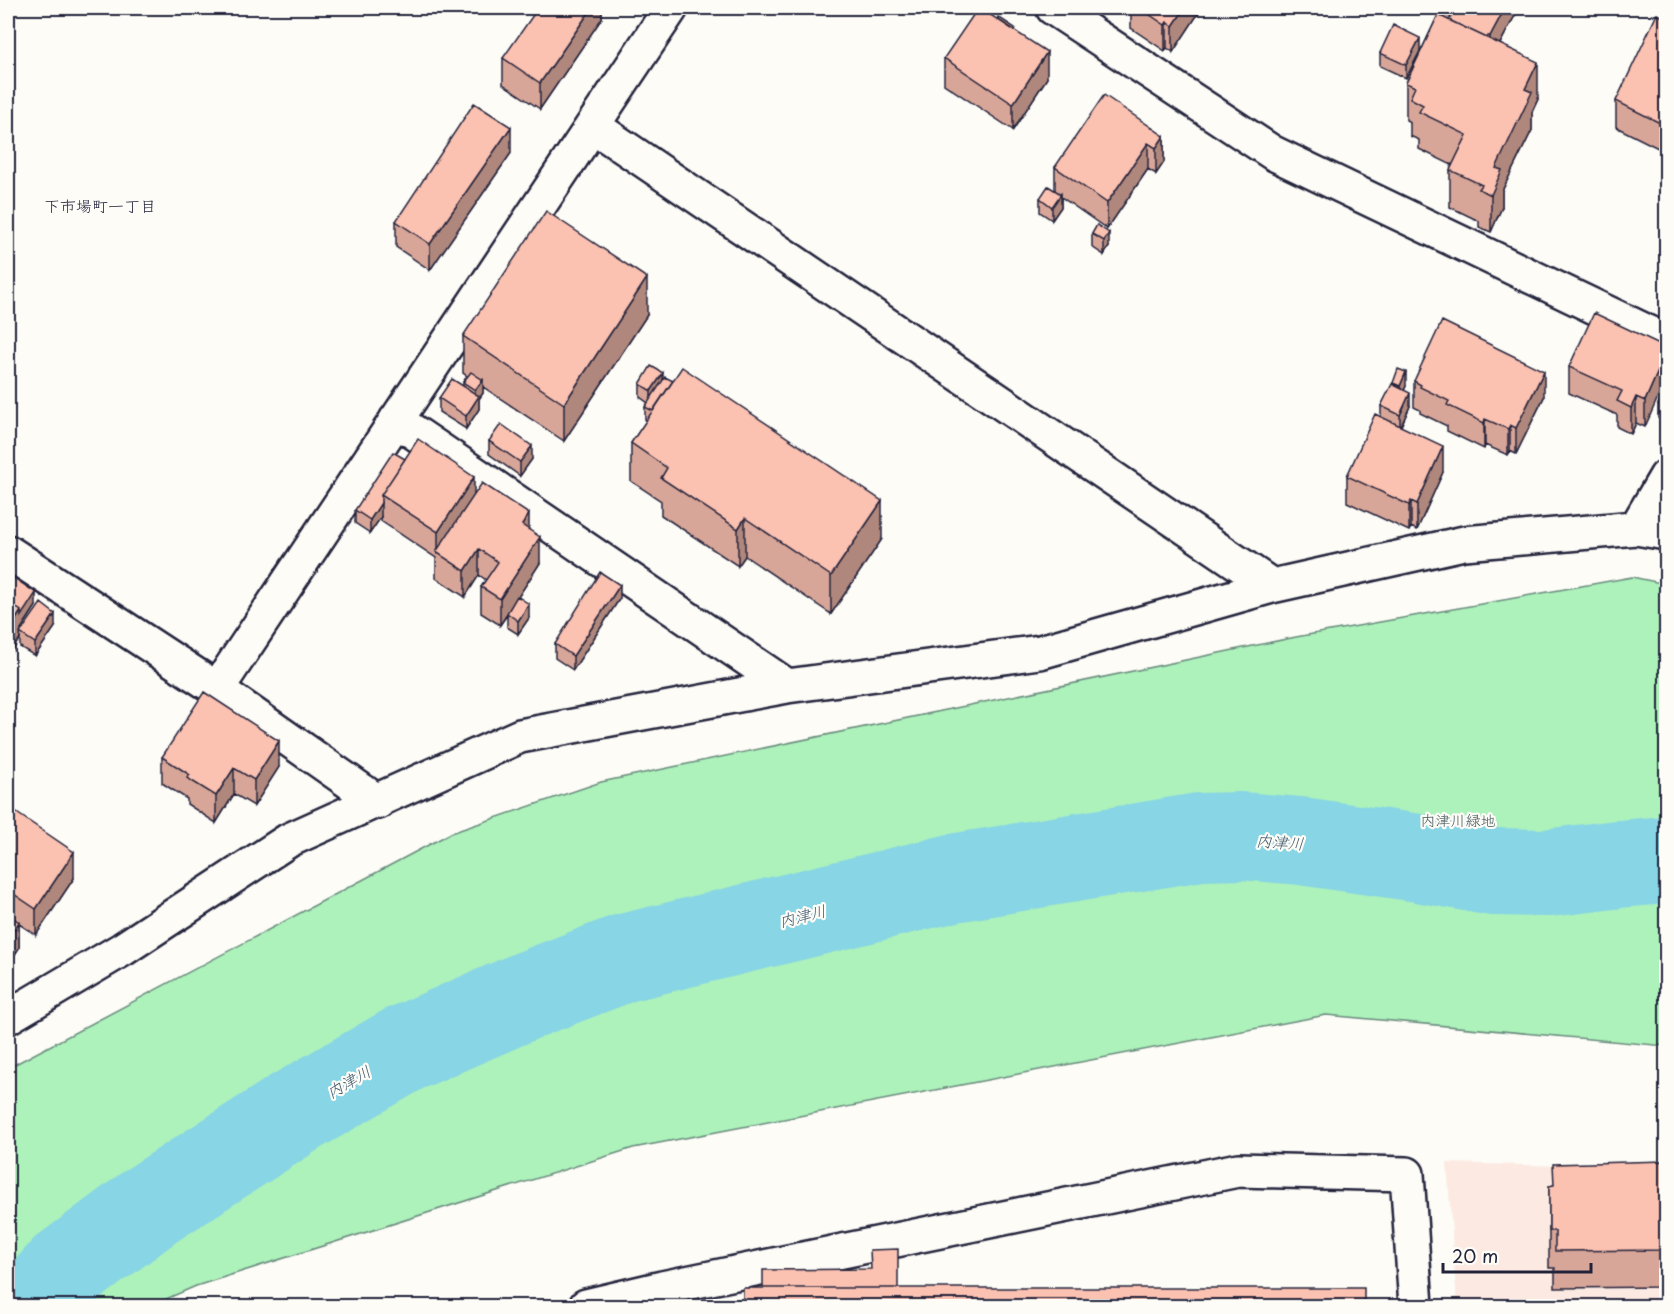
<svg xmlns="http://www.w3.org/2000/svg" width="1674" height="1314" viewBox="0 0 1674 1314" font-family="'Playpen Sans','Klee One',sans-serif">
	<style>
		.built { fill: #fceae2 }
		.green { fill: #adf1bb; stroke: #688a7b; stroke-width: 1.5 }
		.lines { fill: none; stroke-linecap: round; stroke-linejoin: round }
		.river { stroke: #87d5e5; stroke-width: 88 }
		.minor-casing { stroke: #22223b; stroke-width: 38 }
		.minor { stroke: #fdfcf7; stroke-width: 33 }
		.wall { fill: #d8a698; stroke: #22223b; stroke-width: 1.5 }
		.shaded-wall { fill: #b0877c; stroke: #22223b; stroke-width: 1.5 }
		.building { fill: #fbc1b1; stroke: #22223b; stroke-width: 1.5 }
		.labels { text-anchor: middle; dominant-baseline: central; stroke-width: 4.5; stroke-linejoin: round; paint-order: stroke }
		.park-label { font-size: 15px; fill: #45565b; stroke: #fdfcf7 }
		.neighbourhood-label { font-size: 16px; fill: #22223b; stroke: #fdfcf7 }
		.water-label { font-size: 16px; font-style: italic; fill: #40586e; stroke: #fdfcf7 }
	</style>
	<rect width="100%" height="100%" fill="#fdfcf7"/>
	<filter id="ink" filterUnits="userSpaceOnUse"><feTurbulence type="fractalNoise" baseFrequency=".0167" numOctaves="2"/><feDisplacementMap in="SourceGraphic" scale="12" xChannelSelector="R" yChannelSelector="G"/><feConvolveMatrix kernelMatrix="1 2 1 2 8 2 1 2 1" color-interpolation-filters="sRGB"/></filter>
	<g filter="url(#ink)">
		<path class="built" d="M1447 1163 1599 1167 1666 1178V1306H1457Z"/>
		<path class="green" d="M1632 577 1666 584V1046L1326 1015 633 1148 196 1286 150 1306H8V1068L451 833 601 782 1296 637Z"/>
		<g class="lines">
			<path class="river" d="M33 1306 65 1270 152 1205 294 1113 404 1049 528 995 624 958 953 878 1200 837 1241 836 1301 841 1419 858 1494 872 1547 873 1619 864 1666 860"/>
			<g class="minor-casing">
				<path id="minor" d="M1053 8 1273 153 1666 341
					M593 126 1272 586
					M396 420 787 686
					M1636 528 1666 477
					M8 552 217 689 378 802
					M217 689 671 8
					M8 1017 123 949 289 840 520 736 787 686 1040 652 1272 586 1464 543 1636 528 1666 533
					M586 1306 662 1288 1238 1170 1407 1174 1416 1306"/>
			</g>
			<use href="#minor" class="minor"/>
		</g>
		<path class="wall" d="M602 8V18L540 109 503 84V58Z
			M1131 8H1202L1173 52 1167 48 1165 51 1131 28Z
			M1519 8 1500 44 1538 99 1532 112V130L1502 191V207L1491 232 1479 227V221L1450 207V170L1452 165 1419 149V140L1410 136V122L1406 120V83L1438 15V10Z
			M1666 18V152L1616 127V101Z
			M1015 31 1047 78 1013 130 944 84V58Z
			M1420 51 1406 78 1380 66V53Z
			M1164 136V162L1156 174 1148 169 1107 229 1061 197V207L1052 220 1040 212V198L1055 190V167Z
			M511 153 430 270 396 247V221Z
			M1097 225 1109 247 1104 255 1092 247V234Z
			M647 315 564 441 483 387V393L479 399V409L466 429 439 412V398L463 386V382L467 376 463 373V336Z
			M1666 347 1645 427 1636 423 1631 434 1617 427V415L1569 393V367Z
			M663 380 882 539 831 614 745 556 738 566 661 515V501L631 481V443L646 421 645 420V407L648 403 640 397V384Z
			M1414 381 1544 397 1516 454 1510 451 1508 455 1485 445 1484 449 1447 431V426L1420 413V410L1414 407Z
			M1393 383 1406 386 1404 390 1410 406 1401 426 1443 472 1417 530 1411 527 1409 531 1347 502V476L1381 417V406L1393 385Z
			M1666 386V423L1658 418V405Z
			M489 441 532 459 520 476 489 454Z
			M405 459 474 494 529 530 540 563 518 597 529 618 518 634 507 627V615L500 625 481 613V587L486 580 479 575 465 597 436 578V558L381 521V517L370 533 355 523V510Z
			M8 574 36 606 21 629V632L55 627 35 656 20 647V638Z
			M620 598 573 670 555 658V644Z
			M162 757 279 767 254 806 234 794 216 823 187 804V799L162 783Z
			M8 807 74 878 36 935 19 924V948L8 965Z
			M1666 1161V1287L1555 1288V1268H1549V1186Z"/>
		<path class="shaded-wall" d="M592 8H602V18L540 109V83Z
			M1185 8H1202L1173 52V26Z
			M1505 8H1519L1490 62V36Z
			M1167 22V48L1165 51V25Z
			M1420 38V51L1406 78V65Z
			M1047 52V78L1013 130V104Z
			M1538 62V99L1532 112V130L1502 191V207L1491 232V195L1496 168 1525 89Z
			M511 127V153L430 270V244Z
			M1164 136V162L1156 174V148Z
			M1148 143V169L1107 229V203Z
			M1061 194V207L1052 220V207Z
			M1109 233V247L1104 255V241Z
			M647 278V315L564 441V404Z
			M1666 353V379L1645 427V401Z
			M1544 371V397L1516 454V428Z
			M1406 372V386L1400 399V386Z
			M663 373V386L651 404V391Z
			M483 380V393L479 399V409L466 429V416L475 402V390Z
			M1410 393V406L1400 428V415Z
			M1636 397V423L1631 434V408Z
			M1485 419V445L1484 449V423Z
			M1510 425V451L1508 455V429Z
			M532 446V459L520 476V462Z
			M1443 446V472L1417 530V504Z
			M474 477V503L438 553V532Z
			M882 501V539L831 614V576Z
			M1411 501V527L1409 531V505Z
			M381 503V517L370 533V520Z
			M529 514V540L522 525Z
			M745 518V556L738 566V529Z
			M540 537V563L500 625V599Z
			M479 549V575L465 597V571Z
			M620 585V598L573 670V656Z
			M36 593V606L21 629 20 638 8 658V632L21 611Z
			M529 604V618L518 634V621Z
			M55 614V627L35 656V643Z
			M279 741V767L254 806V780Z
			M234 768V794L216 823V796Z
			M74 852V878L36 935V909Z
			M19 922V948L8 965V939Z"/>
		<path class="building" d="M538 8H592L540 83 503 58Z
			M978 8H980L1047 52 1013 104 944 58Z
			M1140 8H1185L1173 26 1167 22 1165 25Z
			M1439 8H1505L1490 36H1488L1487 38 1449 20 1451 17 1438 10Z
			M1657 14 1666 18V126L1616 101Z
			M1438 15 1538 62 1525 89 1532 92 1496 168 1502 170 1491 195 1479 189 1482 185 1450 170 1467 135 1419 112 1423 105 1410 98 1415 87 1406 83Z
			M998 17 1015 28 1014 30 997 19Z
			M1393 25 1420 38 1406 65 1380 53Z
			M1104 95 1164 136 1156 148 1148 143 1107 203 1055 167Z
			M474 103 511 127 430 244 396 221Z
			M1048 186 1061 194 1052 207 1040 198Z
			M546 211 647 278 564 404 463 336Z
			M1097 225 1109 233 1104 241 1092 234Z
			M1594 313 1666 347V353L1645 401 1636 397 1631 408 1617 401 1622 391 1569 367Z
			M1442 321 1544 371 1516 428 1510 425 1508 429 1485 419 1484 423 1447 405 1449 401 1420 387 1421 385 1414 381Z
			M651 366 663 373 651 391 640 384Z
			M682 367 882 501 831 576 745 518 738 529 661 478 667 468 631 443Z
			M1398 369 1406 372 1400 386 1393 383Z
			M471 372 483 380 475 390 463 382Z
			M665 377 673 381 653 411 645 407Z
			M452 379 479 396 466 416 439 398Z
			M1392 384 1410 393 1400 415 1381 406Z
			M1666 386V409L1658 405Z
			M1375 414 1443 446 1417 504 1411 501 1409 505 1347 476Z
			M501 424 532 446 520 462 489 441Z
			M418 439 474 477 438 532 381 495Z
			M393 452 405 459 381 495V503L370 520 355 510Z
			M482 483 529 514 522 525 540 537 500 599 481 587 498 562 479 549 465 571 436 552Z
			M600 572 620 585 573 656 555 644Z
			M8 574 36 593 21 616V611L8 602Z
			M517 596 529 604 518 621 507 613Z
			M8 602 21 611 8 632Z
			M41 603 55 614 35 643 20 633Z
			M204 692 279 741 254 780 234 768 216 796 187 778 190 775 162 757Z
			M8 807 74 852 36 909 8 890Z
			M8 914 19 922 8 939Z
			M1666 1161V1250L1555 1251V1231H1549V1186L1554 1185 1553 1164Z
			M898 1249V1288H763V1270L871 1269 870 1250Z
			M743 1288H1364V1306H743Z"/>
	</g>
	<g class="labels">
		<g class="park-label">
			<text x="1458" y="819">内津川緑地</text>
		</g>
		<g class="neighbourhood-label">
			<text x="100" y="205">下市場町一丁目</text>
		</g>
		<g class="water-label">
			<text transform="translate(1280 841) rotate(4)">内津川</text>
			<text transform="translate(802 915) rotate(-14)">内津川</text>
			<text transform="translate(348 1081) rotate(-30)">内津川</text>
		</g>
	</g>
	<rect width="1674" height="1314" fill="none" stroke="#fdfcf7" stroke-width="30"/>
	<rect x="15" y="15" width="1644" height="1284" fill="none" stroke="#22223b" stroke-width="2" filter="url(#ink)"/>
	<path d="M1443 1263v9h148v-9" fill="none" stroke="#22223b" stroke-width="3"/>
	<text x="1452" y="1263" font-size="18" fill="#22223b" stroke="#fdfcf7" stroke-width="4.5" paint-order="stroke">20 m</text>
</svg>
